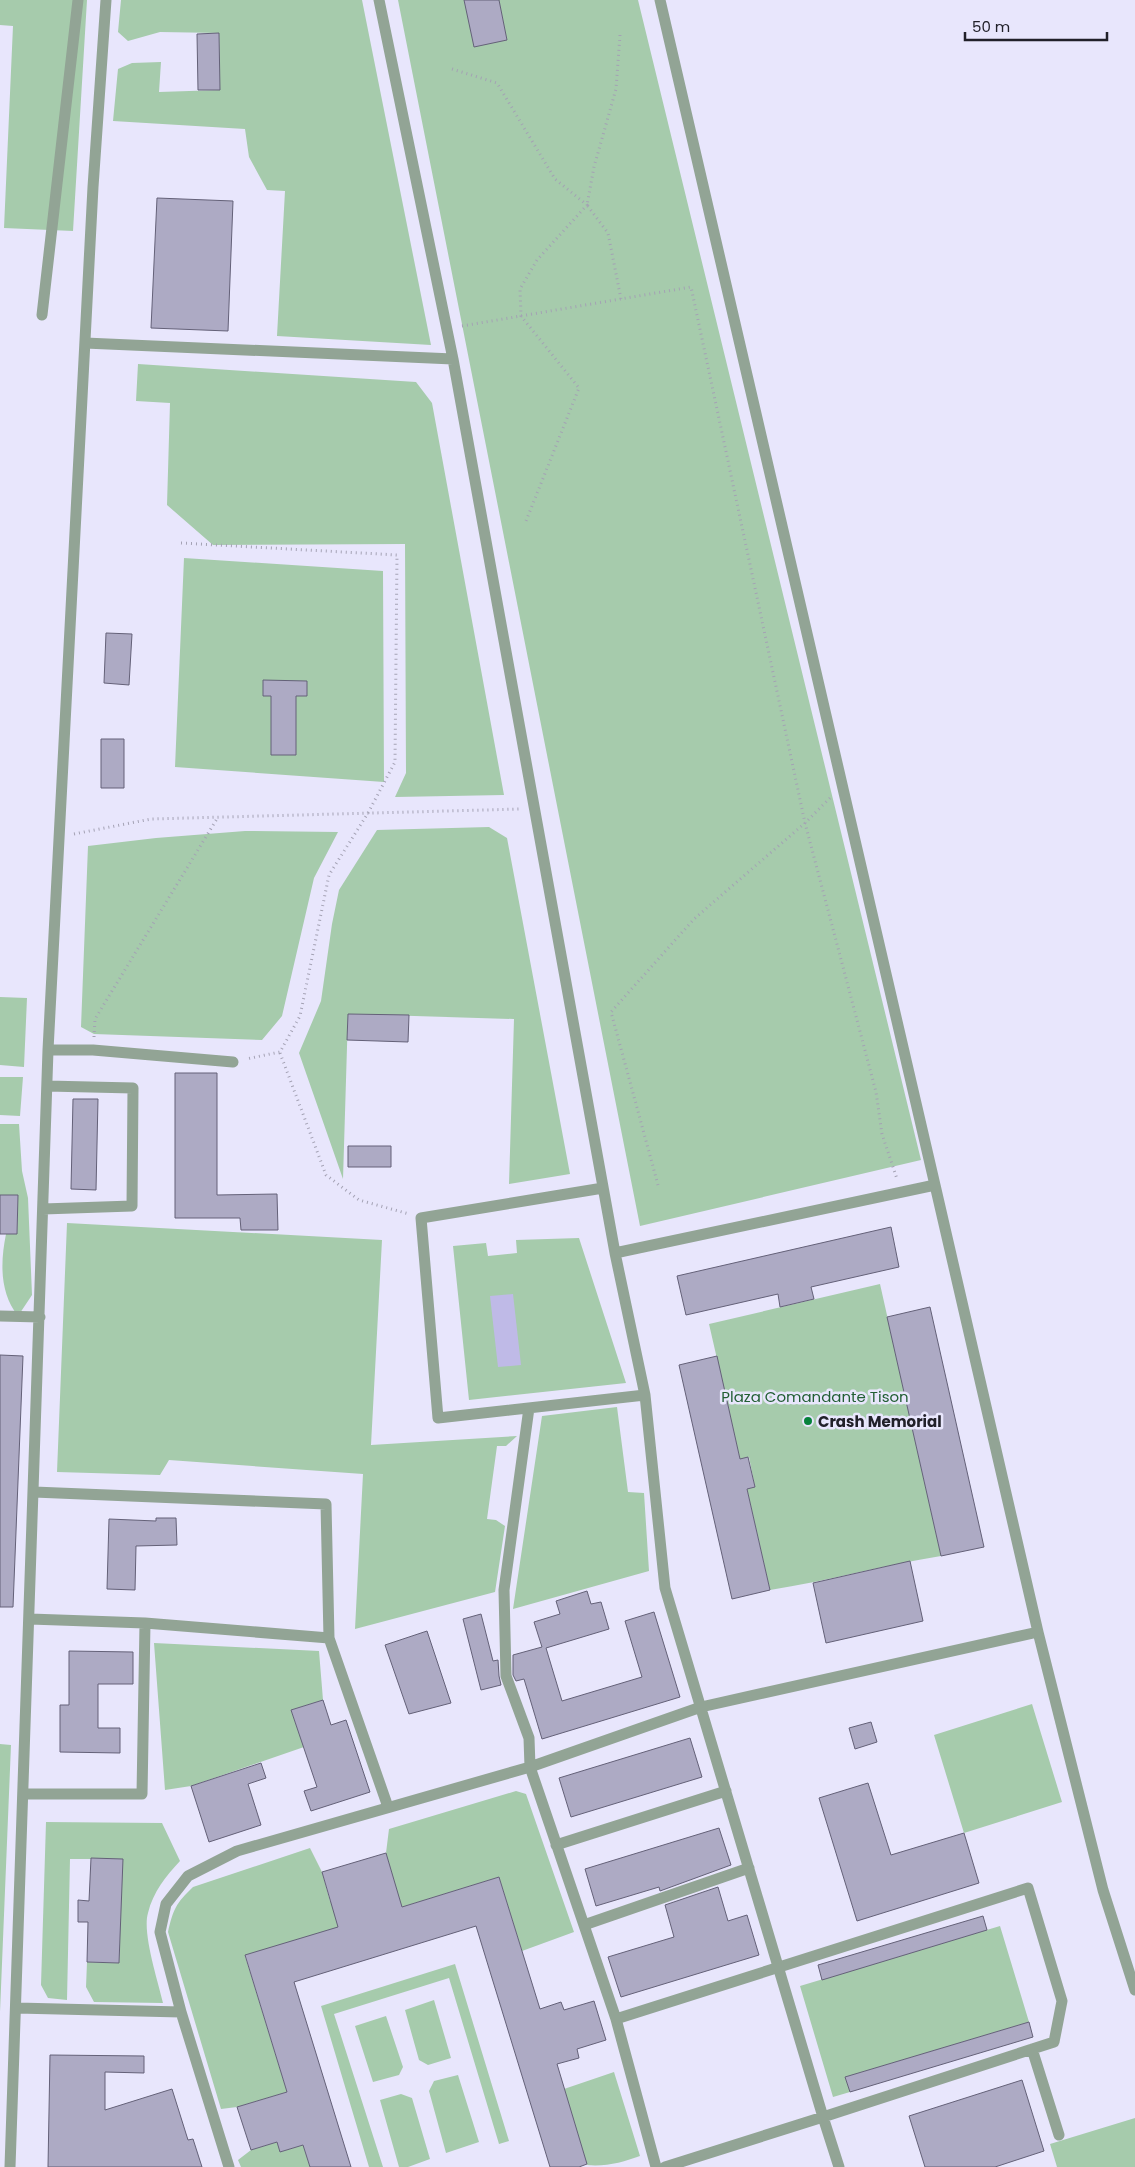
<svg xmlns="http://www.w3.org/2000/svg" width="1135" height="2167" viewBox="0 0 1135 2167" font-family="Poppins,sans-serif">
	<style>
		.green { fill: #a6cbac }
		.water { fill: #bfbae7 }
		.building { fill: #adaac4; stroke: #646178 }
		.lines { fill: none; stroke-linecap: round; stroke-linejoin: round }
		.path { stroke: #a4a2b4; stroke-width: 3; stroke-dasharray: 1 4; stroke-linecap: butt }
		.lane { stroke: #92a495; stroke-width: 11 }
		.poi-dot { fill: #06823b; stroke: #e8e6fc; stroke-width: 2 }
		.labels { text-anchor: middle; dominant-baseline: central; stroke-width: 5; stroke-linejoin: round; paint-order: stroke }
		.park-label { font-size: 15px; fill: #215e33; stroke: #e8e6fc }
		.poi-label { font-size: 15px; font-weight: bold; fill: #212029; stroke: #e8e6fc; text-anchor: start }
	</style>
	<rect width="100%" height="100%" fill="#e8e6fc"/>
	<path class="green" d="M0 0H87L73 231 4 228 13 26 0 25Z
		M121 0H362L431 345 277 336 285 191 267 190 249 157 245 129 113 121 118 69 132 63 161 62 159 92 220 90 219 33 160 32 128 41 118 32Z
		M398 0H638L921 1160 640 1226Z
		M138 364 416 382 432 403 504 795 395 797 406 773 405 544 213 545 167 505 170 403 136 401Z
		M184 558 383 571 384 782 175 767Z
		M489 827 507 838 570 1174 509 1184 514 1019 348 1014 343 1179 299 1053 321 1001 332 924 339 890 377 830Z
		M245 831 338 832 314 878 282 1016 262 1040 94 1034 81 1027 88 846 156 838Z
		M0 997 27 998 24 1067 0 1065Z
		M0 1077H23L20 1116 0 1115Z
		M0 1124H19L22 1171 28 1198 32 1295 18 1316C0 1293 0 1264 6 1234L17 1233 18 1195H0Z
		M67 1223 382 1240 371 1445 517 1436 506 1446H497L487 1519 496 1520 505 1526 495 1592 355 1629 363 1474 169 1460 160 1475 57 1472Z
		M579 1238 626 1383 469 1400 453 1246 486 1243 488 1256 517 1253 516 1240Z
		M880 1284 941 1556C884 1565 827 1581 770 1590L747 1489 755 1487 749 1457 740 1459 709 1324Z
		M617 1407 628 1492 644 1493 649 1571 513 1609 542 1416Z
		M154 1643 319 1651 323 1700 291 1710 304 1747 191 1786 165 1790Z
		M1032 1704 1062 1802 964 1833 934 1735Z
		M0 1744 11 1745 0 2012Z
		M516 1791 526 1794 574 1932 522 1951 499 1877 389 1911 381 1885 394 1881 386 1853 389 1829Z
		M46 1822 162 1823 180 1861C166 1876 153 1892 148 1913 142 1933 158 1981 163 2003L94 2002 86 1987 87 1962 119 1963 122 1859H70L67 2000 48 1998 41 1985Z
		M310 1848 322 1872 330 1901 352 1923 245 1956 287 2092 237 2107 221 2109 168 1932C173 1910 176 1903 193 1887Z
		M1000 1926 1029 2022 846 2077 850 2092 833 2097 800 1986Z
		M455 1964 509 2141 499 2144 449 1978 334 2014 383 2167H369L321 2006Z
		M434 2000 451 2058 428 2065 419 2060 405 2010Z
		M386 2016 403 2067 399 2075 373 2082 355 2026Z
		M614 2072 640 2156C624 2162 605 2167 587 2165L564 2089Z
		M458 2075 479 2142 446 2153 429 2091 434 2081Z
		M401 2094 412 2098 430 2159 408 2167H399L380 2100Z
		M1135 2118V2167H1057L1050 2144Z
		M277 2142 280 2152 303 2145 310 2167H241L238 2160 251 2150Z"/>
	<path class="water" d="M513 1294 521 1365 498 1367 490 1296Z"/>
	<path class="building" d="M464 0H499L507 40 474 47Z
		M219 33 220 90H198L197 34Z
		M157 198 233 201 228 331 151 328Z
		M106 633 132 634 129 685 104 683Z
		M263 680 307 681V696H296V755H271V696H263Z
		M101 739H124V788H101Z
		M348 1014 409 1015 408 1042 347 1040Z
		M175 1073H217V1195L277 1194 278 1230H241L240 1218H175Z
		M73 1099H98L96 1190 71 1189Z
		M348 1146H391V1167H348Z
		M0 1195H18L17 1234H0Z
		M891 1227 899 1267 811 1287 814 1299 780 1307 778 1294 686 1315 677 1276Z
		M930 1307 984 1547 941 1556 887 1317Z
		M0 1355 23 1356 13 1607H0Z
		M717 1356 740 1459 748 1457 755 1487 747 1489 770 1590 732 1599 679 1365Z
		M156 1518H176L177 1545 136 1546 135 1590 107 1589 109 1519 156 1521Z
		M910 1561 923 1621 826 1643 813 1583Z
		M587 1591 591 1604 601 1602 609 1629 546 1648 562 1701 642 1677 625 1621 654 1612 680 1697 542 1739 524 1679 516 1681 513 1675V1655L542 1647 534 1622 560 1614 556 1601Z
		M481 1614 493 1661 498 1660 499 1676 501 1685 481 1690 463 1619Z
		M427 1631 451 1703 409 1714 385 1645Z
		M69 1651 133 1652V1684H98V1728H120V1753L60 1752V1705H69Z
		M323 1700 331 1725 346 1720 370 1792 311 1811 304 1791 317 1787 291 1710Z
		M871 1722 877 1742 855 1749 849 1728Z
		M690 1738 702 1777 571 1817 559 1778Z
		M261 1763 266 1778 248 1784 261 1825 209 1842 191 1786Z
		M868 1783 891 1855 964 1833 979 1883 857 1921 819 1798Z
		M719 1828 731 1865 660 1891 659 1887 596 1906 585 1869Z
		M386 1853 402 1907 499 1877 540 2009 561 2002 564 2010 594 2001 606 2040 577 2049 579 2058 557 2064 587 2164 579 2167H550L476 1926 294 1982 351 2167H310L303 2145 280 2152 277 2142 251 2150 237 2107 287 2092 245 1955 338 1927 322 1872Z
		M91 1858 123 1859 119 1963 87 1962 88 1922H78V1900L89 1901Z
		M718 1887 728 1921 747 1915 759 1955 621 1997 608 1957 674 1937 665 1905Z
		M983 1916 987 1930 822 1980 818 1965Z
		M1029 2022 1033 2037 850 2092 845 2077Z
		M50 2055 144 2056V2073L105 2072V2110L172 2089 188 2140 193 2139 202 2167H48Z
		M1022 2080 1044 2151 995 2167H925L909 2116Z"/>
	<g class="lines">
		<path class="path" d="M620 35 616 89 594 167 587 205 608 233 621 299
			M452 69 497 83 555 179 587 205 537 260 520 289 521 316 579 388 526 521
			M462 326 691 287 805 823 876 1092 882 1134 897 1179
			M181 543 397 555 395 762 368 813 329 875 300 1016 280 1052 246 1059
			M74 834 151 819 521 809
			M94 1037 95 1019 218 817
			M280 1053 326 1175 359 1200 409 1214
			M658 1185 611 1012 694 919 805 823 831 797"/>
		<path class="lane" d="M379 0 453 359 615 1253 645 1395 665 1588 823 2117 665 2167
			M660 0 935 1185
			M42 315 78 0
			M85 343 453 359
			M48 1050H93L233 1062
			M603 1188 421 1218 438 1418 645 1395
			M43 1209 132 1206 133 1088 47 1086
			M0 1316 40 1317
			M529 1408 504 1590 506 1676 529 1738 530 1767 616 2019 656 2167
			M34 1492 326 1504 329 1638
			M30 1619 145 1623 329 1638 388 1807
			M1038 1632 1103 1890 1135 1990
			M24 1794H142L145 1623
			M556 1845 726 1791
			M584 1925 749 1868
			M17 2008 181 2012
			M616 2019 1028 1888 1062 2001 1054 2042 823 2117 839 2167
			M1032 2049 1059 2135
			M10 2167 48 1050 93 187 106 0
			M229 2167 181 2012 160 1932 166 1904 188 1876 237 1851 530 1767 701 1707 1038 1632 935 1185 615 1253"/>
	</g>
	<circle class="poi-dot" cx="808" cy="1421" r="5"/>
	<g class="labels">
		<g class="park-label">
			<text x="815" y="1396">Plaza Comandante Tison</text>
		</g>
		<g class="poi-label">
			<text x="818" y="1421">Crash Memorial</text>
		</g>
	</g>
	<path d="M965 32v8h142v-8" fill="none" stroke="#212029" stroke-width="2.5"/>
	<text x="972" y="32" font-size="15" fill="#212029" stroke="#e8e6fc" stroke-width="4" paint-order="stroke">50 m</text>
</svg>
